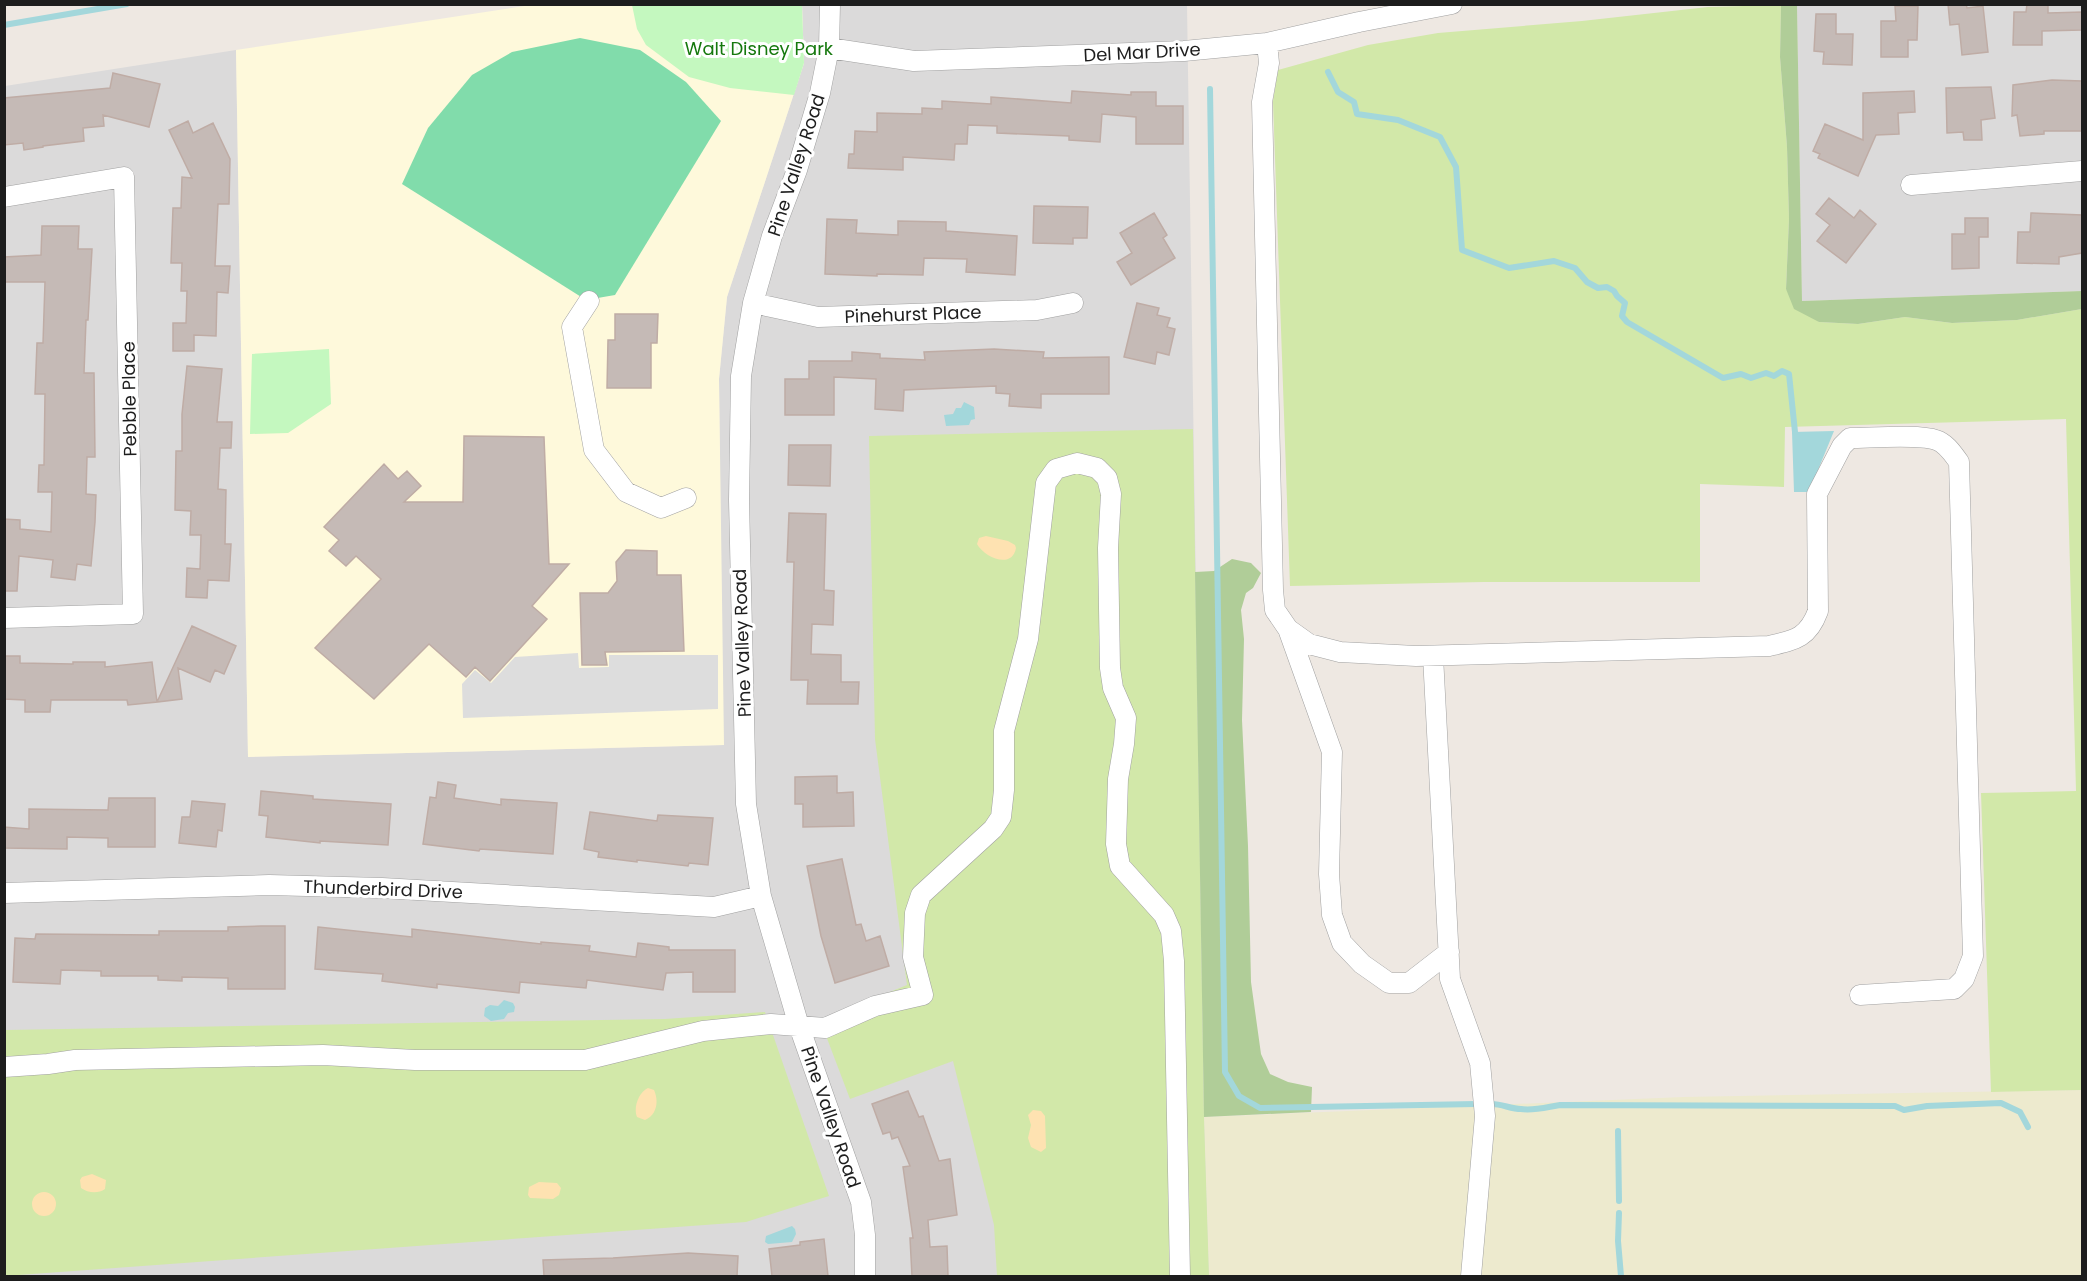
<svg xmlns="http://www.w3.org/2000/svg" width="2087" height="1281" viewBox="0 0 2087 1281" font-family="Poppins,sans-serif">
	<style>
		.residential { fill: #dbdada }
		.education { fill: #fef9db }
		.farmland { fill: #edeace }
		.grass { fill: #d2e8a9 }
		.forest { fill: #b0cd98 }
		.sand { fill: #fee2b1 }
		.park { fill: #c4f8bf }
		.pitch { fill: #81dcab }
		.parking { fill: #ddd }
		.water { fill: #a3d7db }
		.lines { fill: none; stroke-linecap: round; stroke-linejoin: round }
		.stream { stroke: #a3d7db; stroke-width: 6 }
		.building { fill: #c5bab6; stroke: #bfaca5; stroke-width: 1.5 }
		.minor-casing { stroke: #a1a1a1; stroke-width: 21 }
		.minor { stroke: #fff; stroke-width: 20 }
		.labels { text-anchor: middle; dominant-baseline: central; stroke-width: 6; stroke-linejoin: round; paint-order: stroke }
		.park-label { font-size: 18px; fill: #15780d; stroke: #fff }
		.street-label { font-size: 18px; fill: #1d1d1d; stroke: #fff }
	</style>
	<rect width="100%" height="100%" fill="#eee8e2"/>
	<path class="residential" d="M802 5H1187L1204 1117 1209 1276H5V86L236 50 248 757 723 745 719 379 727 297 804 63Z
		M1797 5H2082V291L1802 301Z"/>
	<path class="education" d="M531 5H802L804 63 727 297 719 379 724 745 248 757 236 50Z"/>
	<path class="farmland" d="M2082 1090V1276H1209L1204 1117 1683 1097Z"/>
	<path class="grass" d="M1781 5 1780 57 1787 147 1789 219 1786 289 1819 322 1858 324 1905 317 1952 323 2017 320 2082 309V1090L1991 1092 1981 793 2076 791 2066 419 1785 427 1784 487 1700 484V582H1484L1290 586 1273 101 1278 70 1368 45 1438 33 1582 21 1708 7Z
		M1193 429 1204 1117 1209 1276H997L994 1225 953 1061 850 1099 820 1020 907 985 875 739 869 436Z
		M765 1012 829 1196 746 1222 5 1276V1030L665 1019Z"/>
	<path class="forest" d="M1781 5H1797L1802 301 2082 291V309L2017 320 1952 323 1905 317 1858 324 1819 322 1794 309 1786 289 1789 219 1787 147 1780 57Z
		M1232 559 1251 563 1261 573 1253 588 1246 593 1241 610 1244 639 1242 720 1248 846 1251 982 1261 1054 1270 1074 1288 1082 1312 1087 1311 1112 1204 1117 1195 572 1214 571Z"/>
	<path class="sand" d="M986 536 1008 541 1015 545 1016 548C1012 570 984 557 977 544L979 538Z
		M648 1088 654 1090C659 1101 657 1115 645 1120L637 1117C633 1107 639 1092 648 1088Z
		M1033 1110 1041 1111 1045 1116 1046 1148 1041 1152 1031 1147 1028 1138 1031 1125 1028 1115Z
		M92 1174 106 1180 105 1189C98 1194 88 1193 81 1188L80 1180 82 1177Z
		M539 1182 557 1183 561 1188 559 1195 553 1199 530 1198 528 1195 529 1187Z
		M32 1204a12 12 0 1 1 24 0a12 12 0 1 1-24 0Z"/>
	<path class="park" d="M632 5H802L804 63 794 95 730 88 689 77 646 45 637 29Z
		M329 349 331 404 288 433 250 434 252 354Z"/>
	<path class="pitch" d="M580 38 640 50 686 82 721 121 615 295 586 300 402 184 428 128 472 75 512 52Z"/>
	<path class="parking" d="M578 653 579 668 609 667V655H718V709L463 718 462 684 475 670 491 683 515 657Z"/>
	<path class="water" d="M964 402 974 407 975 419 971 420 969 425 946 426 944 415 953 414 956 408H961Z
		M1834 431 1809 492H1794L1792 432Z
		M504 1000 513 1003 515 1007 514 1012 508 1013 504 1019 491 1021 484 1016 485 1008 490 1005 498 1006Z
		M792 1226 795 1229 796 1234 792 1242 768 1244 765 1242 766 1236Z"/>
	<g class="lines">
		<path class="stream" d="M4 25 127 4
			M1328 72 1338 92 1354 102 1357 114 1398 120 1440 137 1456 167 1462 250 1509 268 1554 261 1575 268 1587 282 1598 288 1607 287 1614 291 1617 296 1625 303 1622 316 1627 322 1723 378 1741 374 1751 378 1766 373 1774 376 1782 371 1789 374 1795 432
			M1210 89 1225 1072 1239 1096 1260 1108 1476 1104
			M1492 1104C1502 1104 1511 1109 1521 1109 1534 1111 1547 1107 1560 1105L1895 1106 1904 1110 1927 1106 2001 1103 2020 1112 2028 1127
			M1618 1131 1619 1201
			M1619 1213 1618 1241 1621 1276"/>
	</g>
	<path class="building" d="M1948 4H1966L1967 8 1983 6 1988 52 1962 55 1959 24 1950 25Z
		M2027 4H2048V13L2082 12V30L2042 31V45H2013L2014 12H2026Z
		M1895 6H1918L1917 40H1908V57H1881V21H1896Z
		M1816 14H1836V34H1853L1852 65 1823 64 1824 52 1814 51Z
		M113 73 160 84 149 127 103 115 104 126 83 128 84 141 43 146V147L24 150 23 143 4 145V98L110 88Z
		M2052 80 2082 81V131H2044V134L2020 136 2017 115 2012 116 2013 85Z
		M1991 87 1995 118 1981 120 1982 140H1964L1963 132 1947 133 1946 88Z
		M1072 91 1131 95V92H1156V106H1183V144H1136V117L1102 114 1100 142 1069 140V136L997 133V126L968 125 967 144H955L954 160 903 157V170L848 168 849 154H854L855 131 877 132V113L922 114V108L942 109V101L991 104V97L1071 103Z
		M1914 91 1915 112 1898 113 1899 134 1876 135 1858 176 1818 158 1820 154 1813 151 1825 124 1863 140V93Z
		M188 121 193 133 213 123 230 159 229 204H218L215 266H230L228 293 217 292 216 336 194 335V351H173V323H186L187 291H181L182 263H171L173 208H181L182 177 192 178 169 130Z
		M1829 198 1854 218 1860 210 1876 224 1846 263 1817 241 1830 225 1816 214Z
		M1034 206 1088 207 1087 238H1073V244L1033 243Z
		M1154 213 1167 235 1163 238 1175 258 1131 285 1117 262 1132 253 1120 233Z
		M2031 213 2082 215V253L2059 257V264L2017 263 2018 232H2030Z
		M1965 218H1988V237H1979V268L1952 269V234H1965Z
		M827 219 857 220 856 233 898 235V221L946 222V231L1017 236 1015 275 966 272 967 259 924 258 923 275 877 274V276L825 274Z
		M42 226H79L78 249H92L88 320H86L84 373H94L95 457H87L86 494 96 495 95 522 91 566 77 564 75 580 51 577 53 560 19 556 17 591H4V519L20 520V529L51 532 52 492H38L39 465H44L45 394H35L37 343H43L45 282H4V257L41 255Z
		M1137 303 1159 308 1157 315 1170 318 1167 327 1175 329 1169 355 1157 352 1155 364 1124 357Z
		M615 314H658L657 343H651V388H607L608 340H615Z
		M994 349 1044 352 1043 358 1109 357V394H1041V408L1009 406 1010 394 996 393V386L904 390 903 411 875 409 876 379 834 377V415H785V379H809V361H852V352L880 354V358L925 360 924 352Z
		M187 366 222 369 217 422H232L231 448H220L218 489 226 490 225 544H231L229 581 208 580 207 598 186 597 187 568 200 569 201 535H190L191 511 175 510 176 451H182V414Z
		M464 436 544 437 549 564H569L532 606 547 619 490 681 475 667 466 677 429 644 374 699 315 648 381 579 356 556 346 566 329 551 339 540 324 527 384 464 398 479 407 471 421 486 404 502H463Z
		M789 445H831L830 486 788 485Z
		M789 513 826 514 824 590 834 591 833 625 812 624 811 654 841 655V682H859L858 704H807L808 680H791L794 562H787Z
		M626 550 657 551V575H681L684 651 605 652 607 665H582L580 593H608L617 581 616 562Z
		M192 626 236 646 224 674 215 670 210 682 178 668 182 699 157 702Z
		M4 656H20V663L73 664V662H105V667L152 662 157 702 128 705 127 700H51L50 712H25V700L4 699Z
		M837 776V793L853 792 854 826 803 827V804H795V777Z
		M438 782 456 785 454 798 501 805V799L557 803 553 854 480 849 479 851 423 844 430 797 436 798Z
		M261 791 313 796V799L391 804 388 845 320 841V843L266 837 268 816 259 815Z
		M109 798H155V847H108V838L67 837V849L4 848V827L29 829V809L108 810Z
		M192 801 225 804 222 831 218 830 216 847 179 843 182 817H190Z
		M590 812 657 821 658 815 713 818 708 865 689 863 688 866 637 860V862L598 857 599 852 584 849Z
		M842 859 856 925 861 924 866 941 880 936 889 966 835 983 821 936 807 866Z
		M261 926H285V989H228V978L182 977V981L158 980V976H101V971L61 970 60 984 13 982 15 938 35 939 36 934 159 935V931H228V927Z
		M318 927 412 937V929L541 944V942L590 946 589 951 636 957 638 943 669 947V950H735V992H693V972L666 973 663 990 587 980 586 988 520 982 519 993 437 984V988L382 981 383 974 315 969Z
		M908 1091 919 1117 923 1116 939 1161 950 1159 957 1215 928 1220 930 1247 947 1246 948 1276H912L910 1238H913L903 1167 910 1166 898 1137 892 1139 890 1132 883 1134 872 1104Z
		M824 1239 828 1276H772L769 1249 800 1245V1242Z
		M688 1253 738 1256 737 1276H544L543 1260 613 1258Z"/>
	<g class="lines">
		<g class="minor-casing">
			<path id="minor" d="M830 4 829 48 820 93 797 170 772 236 753 303 741 376 739 500 746 804 761 896 799 1026 861 1202 865 1235V1276
				M1267 43 1269 63 1262 102 1273 590 1275 610 1288 629 1309 644 1340 652 1416 656 1769 646C1795 640 1808 638 1818 611L1817 494 1842 446 1850 438C1870 438 1920 434 1936 440 1946 443 1953 454 1959 462L1973 956 1964 979 1954 989 1860 995
				M829 48 914 61 1184 51 1267 43 1359 22 1452 4
				M1911 185 2082 171
				M4 197 124 177 133 614 4 618
				M589 301 572 327 594 450 626 492 661 508 686 498
				M753 303 818 317 1037 310 1073 303
				M1288 629 1332 752 1329 874 1332 915 1342 943 1362 964 1389 983H1409L1449 952
				M1433 656 1450 979 1480 1063 1485 1116 1471 1276
				M4 893 269 885 382 888 714 907 761 896
				M4 1067 48 1064 75 1060 323 1055 415 1060H585L703 1031 771 1024 825 1028 875 1006 923 995 913 957 915 913 921 895 993 829 1001 817 1004 790V731L1028 639 1046 483 1056 469 1077 463 1097 468 1107 478 1111 494 1108 548 1110 668 1113 688 1126 718 1124 744 1118 779 1116 844 1120 866 1164 915 1171 931 1174 961 1180 1276"/>
		</g>
		<use href="#minor" class="minor"/>
	</g>
	<g class="labels">
		<g class="park-label">
			<text x="759" y="48">Walt Disney Park</text>
		</g>
		<g class="street-label">
			<text transform="translate(1142 52) rotate(-3)">Del Mar Drive</text>
			<text transform="translate(796 165) rotate(-72)">Pine Valley Road</text>
			<text transform="translate(913 314) rotate(-2)">Pinehurst Place</text>
			<text transform="translate(129 399) rotate(-91)">Pebble Place</text>
			<text transform="translate(742 643) rotate(-92)">Pine Valley Road</text>
			<text transform="translate(383 889) rotate(2)">Thunderbird Drive</text>
			<text transform="translate(831 1117) rotate(71)">Pine Valley Road</text>
		</g>
	</g>
	<rect width="2087" height="1281" fill="none" stroke="#1d1d1d" stroke-width="12"/>
</svg>
